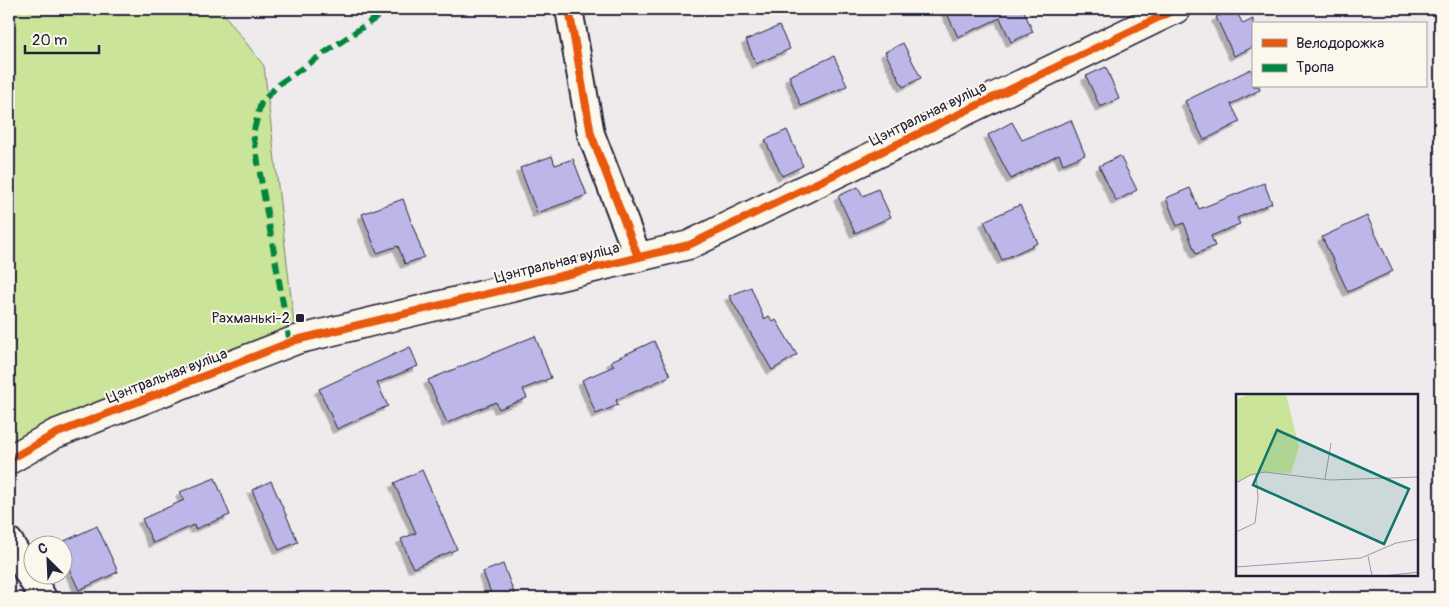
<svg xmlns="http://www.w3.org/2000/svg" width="1449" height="607" viewBox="0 0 1449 607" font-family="Pangolin,sans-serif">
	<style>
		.green { fill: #cae49a; stroke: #76836a }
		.building { fill: #bdb6e8; stroke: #22223b; filter: url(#shadow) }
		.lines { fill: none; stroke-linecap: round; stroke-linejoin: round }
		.street-casing { stroke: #22223b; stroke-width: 30 }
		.secondary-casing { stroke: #22223b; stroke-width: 31 }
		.street { stroke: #fbf7ec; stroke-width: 26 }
		.secondary { stroke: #fbf7ec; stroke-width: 28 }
		.quiet { stroke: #00873e; stroke-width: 6; stroke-dasharray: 12 6; stroke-linecap: butt }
		.cycleway-casing { stroke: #fbf7ec; stroke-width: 11 }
		.cycleway { stroke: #e8590c; stroke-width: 8 }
		.poi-dot { fill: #22223b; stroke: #fbf7ec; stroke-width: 2 }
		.labels { text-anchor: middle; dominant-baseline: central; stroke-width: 4; stroke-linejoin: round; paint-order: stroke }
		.street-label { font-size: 15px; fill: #22223b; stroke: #fbf7ec }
		.poi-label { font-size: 15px; fill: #22223b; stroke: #fbf7ec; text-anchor: end }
		.inset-road { fill: none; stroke: #9d9aa5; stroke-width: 1 }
		.view { fill: #0f766e; fill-opacity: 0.15; stroke: #0f766e; stroke-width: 2.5 }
		.inset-edge { fill: none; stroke: #22223b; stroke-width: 2.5 }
	</style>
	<defs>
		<filter id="shadow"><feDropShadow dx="-4.5" dy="4.5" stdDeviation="0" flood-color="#0004"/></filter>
	</defs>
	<rect width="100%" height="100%" fill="#efeaeb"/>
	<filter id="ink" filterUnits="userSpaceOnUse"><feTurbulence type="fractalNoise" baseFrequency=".02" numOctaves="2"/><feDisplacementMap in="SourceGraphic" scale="10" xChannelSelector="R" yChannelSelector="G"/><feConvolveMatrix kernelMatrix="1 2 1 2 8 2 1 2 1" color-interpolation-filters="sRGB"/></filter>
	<g filter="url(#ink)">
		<path class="green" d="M9 9H220L264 66 296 340 9 460Z"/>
		<path class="building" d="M945 9H1023L1033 32 1011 42 1000 18 958 37Z
			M1234 9H1235L1243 24 1253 19V47L1234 56 1216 17Z
			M779 26 790 49 756 64 746 40Z
			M903 43 921 78 903 87 885 52Z
			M834 56 847 86 801 106 789 76Z
			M1106 67 1119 99 1100 107 1086 76Z
			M1251 69 1253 74V86H1259L1260 90 1231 104 1240 122 1204 140 1185 101Z
			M1071 120 1085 155 1063 164 1059 154 1011 179 988 135 1012 122 1022 140Z
			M787 130 803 166 782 176 765 140Z
			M552 156 555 165 573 159 587 195 537 213 520 168Z
			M1120 156 1137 190 1116 201 1099 166Z
			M1264 183 1272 203 1237 218 1240 224 1211 236 1215 246 1196 254 1184 223 1177 226 1166 198 1190 188 1199 209Z
			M858 187 863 196 878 189 891 217 855 233 838 196Z
			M403 199 424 257 405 264 398 246 377 253 362 214Z
			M1020 205 1038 243 1002 260 984 221Z
			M1367 216 1393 271 1348 292 1322 237Z
			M751 287 764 319 769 316 773 322 776 320 797 355 772 370 729 296Z
			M535 336 551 378 523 389 527 398 499 409 496 402 447 423 428 380Z
			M654 341 670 376 616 400 618 405 596 414 582 380 614 366 611 361Z
			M410 347 418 366 377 383 388 406 337 429 319 389Z
			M422 470 457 549 413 568 401 539 416 533 394 483Z
			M215 478 230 515 195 529 194 525 153 543 142 519 184 500 180 492Z
			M271 481 298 542 279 550 252 490Z
			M97 526 118 572 79 590 62 554V544H58Z
			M503 564 516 598H493L483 572Z"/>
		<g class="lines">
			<g class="street-casing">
				<path id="street" d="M569 9 591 134 638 257
					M9 541 43 598"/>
			</g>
			<g class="secondary-casing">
				<path id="secondary" d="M9 460 55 434 296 340 689 245 1176 9"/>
			</g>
			<use href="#street" class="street"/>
			<use href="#secondary" class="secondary"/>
			<path class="quiet" d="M290 343 253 134 261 103 279 84 389 9"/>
			<g class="cycleway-casing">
				<path id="cycleway" d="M569 9 591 134 638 257
					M9 460 55 434 296 340 689 245 1176 9"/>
			</g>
			<use href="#cycleway" class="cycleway"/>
		</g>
	</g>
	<rect class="poi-dot" x="295" y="313" width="10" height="10" rx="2.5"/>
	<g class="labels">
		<g class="street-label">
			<text transform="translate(928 114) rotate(-26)">Цэнтральная вуліца</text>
			<text transform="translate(557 263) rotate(-14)">Цэнтральная вуліца</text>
			<text transform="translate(167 376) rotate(-21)">Цэнтральная вуліца</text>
		</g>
		<g class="poi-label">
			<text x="290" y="318">Рахманькі-2</text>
		</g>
	</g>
	<g transform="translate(1236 394)">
		<rect width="182" height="182" fill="#efeaeb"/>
		<path d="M13 0H50L63 53 55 79 23 78 0 89V6Z" fill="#cae49a"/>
		<path class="inset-road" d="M89 85 95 49M0 89 14 81 29 78 94 86 183 83M0 138 19 129 22 104 20 79M132 162 136 182M0 173 125 164 160 149 183 145M147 182 183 178"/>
		<path class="view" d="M41 36 173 95 148 150 17 91Z"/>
		<rect width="182" height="182" class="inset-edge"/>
	</g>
	<rect width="1449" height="607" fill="none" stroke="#fbf7ec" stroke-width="30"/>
	<rect x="15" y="15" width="1419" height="577" fill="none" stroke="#22223b" stroke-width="2" filter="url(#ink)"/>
	<rect x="1252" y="22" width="175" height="65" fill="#fbf7ec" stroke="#a4a2a5"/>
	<rect x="1262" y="39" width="25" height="8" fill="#e8590c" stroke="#a4a2a5"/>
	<text x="1296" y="48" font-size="15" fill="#22223b">Велодорожка</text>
	<rect x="1262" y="64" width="25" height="8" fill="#00873e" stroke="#a4a2a5"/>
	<text x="1296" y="72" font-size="15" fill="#22223b">Тропа</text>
	<g transform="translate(48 560) rotate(336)"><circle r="24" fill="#fbf7ec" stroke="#a4a2a5"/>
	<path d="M0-4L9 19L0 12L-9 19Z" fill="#22223b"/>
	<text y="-8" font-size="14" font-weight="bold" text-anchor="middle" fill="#22223b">С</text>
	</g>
	<path d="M25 45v8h74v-8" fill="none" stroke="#22223b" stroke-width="2.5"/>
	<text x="32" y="45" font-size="15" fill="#22223b" stroke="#fbf7ec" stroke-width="4" paint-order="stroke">20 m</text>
</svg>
